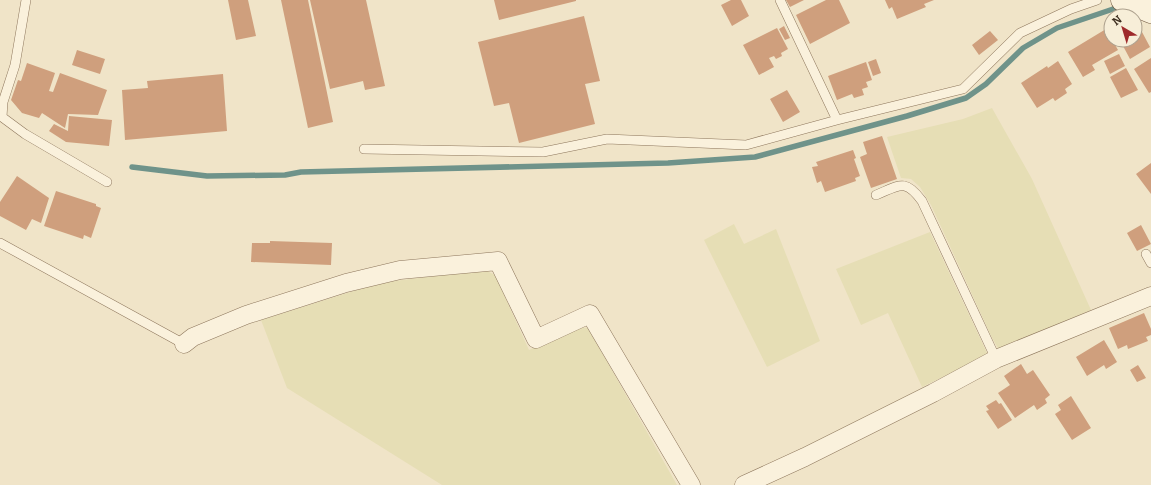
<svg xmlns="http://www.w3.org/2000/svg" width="1151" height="485" viewBox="0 0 1151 485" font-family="Bitter,serif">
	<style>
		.farmland { fill: #e6deb5 }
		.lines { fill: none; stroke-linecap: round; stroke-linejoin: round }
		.stream { stroke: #6f938a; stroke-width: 5.5 }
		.building { fill: #cf9f7d }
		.lane-casing { stroke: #8d765c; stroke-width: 10 }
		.street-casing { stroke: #8d765c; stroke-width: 19 }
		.secondary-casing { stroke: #6f573f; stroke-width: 23 }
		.lane { stroke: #faf1dc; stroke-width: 9 }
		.street { stroke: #faf1dc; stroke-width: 18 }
		.secondary { stroke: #faf1dc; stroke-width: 22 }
	</style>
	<rect width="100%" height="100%" fill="#f0e4c8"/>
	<path class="farmland" d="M992 108 1032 179 1091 310 999 350 992 338 931 205 920 187 911 179 901 178 887 137 963 119Z
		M734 224 744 244 776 229 820 341 767 367 704 240Z
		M930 232 988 355 922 387 888 313 861 325 836 269Z
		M487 271 495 275 529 350 581 327 588 328 677 485H442L287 388 261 320 379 283 442 275Z"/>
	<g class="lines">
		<path class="stream" d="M132 167 207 176 285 175 301 172 668 163 755 157 907 116 966 98 986 84 1023 48 1057 28 1122 6"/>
	</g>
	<path class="building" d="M228 0H248L256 36 236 40Z
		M281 0H308L333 122 308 128Z
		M310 0H366L385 86 365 90 363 81 330 89Z
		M494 0H576V1L499 20Z
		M731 0H741L749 16 732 26 721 5Z
		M786 0H804L790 7Z
		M826 0H839L850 23 810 44 796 15Z
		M885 0H934L924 4 926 7 897 19 892 7 889 9Z
		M584 16 600 81 585 84 595 124 519 143 509 103 494 106 478 42Z
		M784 26 790 38 785 40 779 29Z
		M777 28 788 49 781 53 782 56 776 59 774 56 769 58 774 67 759 75 743 45Z
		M1106 29 1118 50 1092 65 1095 70 1083 77 1068 52Z
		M990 31 998 40 979 55 972 45Z
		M1142 32 1150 47 1130 59 1122 44 1129 40H1135V36Z
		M77 50 105 59 100 74 72 65Z
		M1119 54 1125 66 1110 74 1104 61Z
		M1151 58V92L1149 93 1134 69Z
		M876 59 881 73 873 76 868 62Z
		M1058 61 1072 84 1065 89 1067 93 1055 101 1053 98 1037 108 1021 83 1047 66 1048 68Z
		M866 62 872 80 866 82 868 87 862 89 864 95 854 98 852 94 837 100 828 76Z
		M27 63 55 73 49 91 53 92 60 73 107 90 98 115 68 114 65 128 42 113 39 118 22 113 11 100 18 80 21 81Z
		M1126 68 1138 90 1121 98 1110 77Z
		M223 74 227 131 125 140 122 90 148 88 147 81Z
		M787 90 800 112 783 122 770 99Z
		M69 116 112 120 109 146 66 142 49 131 54 124 68 131Z
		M882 136 897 179 871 188 860 157 867 154 863 142Z
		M853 150 856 158 854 159 860 176 855 178 856 181 825 192 821 181 817 183 812 167 818 166 816 162Z
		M1151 163V194L1136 174Z
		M17 176 49 198 41 223 32 219 26 230 0 216V202Z
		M56 191 96 204V206L101 208 91 238 84 235 83 239 44 226Z
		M1141 225 1151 244 1137 251 1127 233Z
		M270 241 332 243 331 265 251 262 252 243H270Z
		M1144 313 1151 329V335L1146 337 1148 341 1128 349 1127 345 1118 349 1109 328Z
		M1104 340 1117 362 1106 369 1104 365 1087 376 1076 357Z
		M1021 364 1027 374 1033 370 1050 395 1045 399 1047 403 1037 410 1034 405 1015 418 998 393 1010 385 1004 376Z
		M1138 365 1146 378 1137 382 1130 370Z
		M1071 396 1091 428 1072 440 1055 414 1061 410 1058 405Z
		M996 400 999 404 1001 403 1012 420 998 429 986 411 989 410 986 406Z"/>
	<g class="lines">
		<g class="lane-casing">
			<path id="lane" d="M26 0 15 65 3 102 2 117 25 134 107 182
				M780 0 837 120
				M364 149 543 152 607 139 746 145 837 120 963 89 1020 33 1071 9 1097 0
				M876 195C900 185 905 178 922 201L996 359
				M0 243 184 344
				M1146 254 1151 263"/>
		</g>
		<g class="street-casing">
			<path id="street" d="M184 344 193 337 246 315 346 283 400 270 498 261 536 339 590 314 691 485
				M744 485 805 457 933 393 996 359 1151 296"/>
		</g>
		<g class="secondary-casing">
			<path id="secondary" d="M1122 0 1151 12"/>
		</g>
		<use href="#lane" class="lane"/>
		<use href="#street" class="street"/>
		<use href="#secondary" class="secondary"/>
	</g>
	<g transform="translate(1123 28) rotate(322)"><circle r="19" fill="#f7eed8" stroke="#ada18e"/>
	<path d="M0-3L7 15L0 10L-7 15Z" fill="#9e2a2b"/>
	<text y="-6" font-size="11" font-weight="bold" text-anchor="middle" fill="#3d2e20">N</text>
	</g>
</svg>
